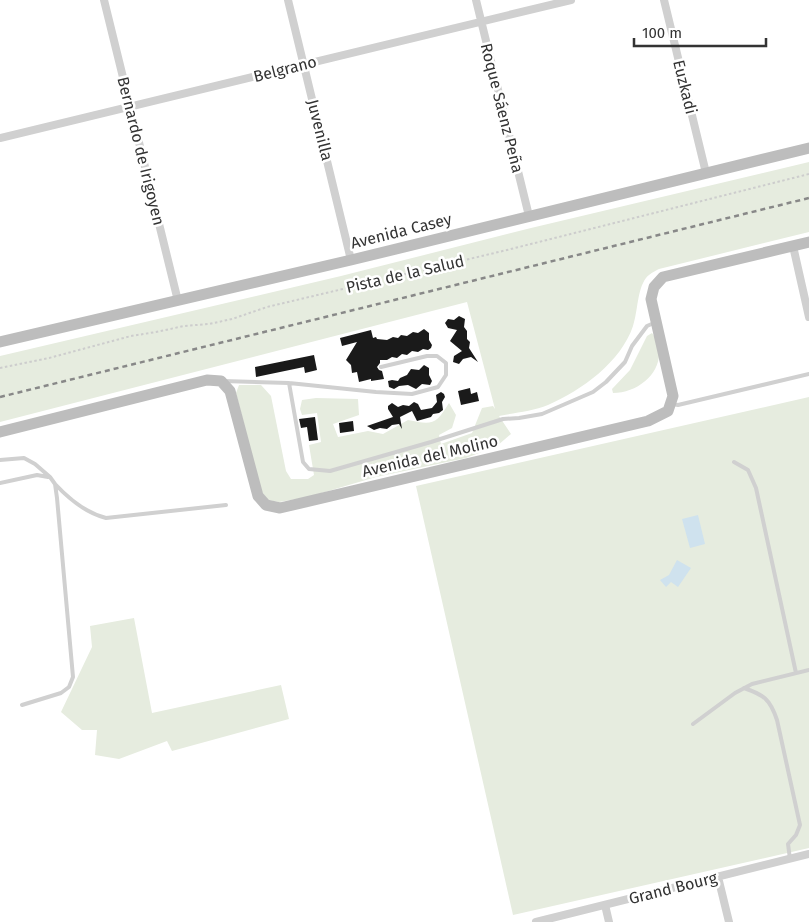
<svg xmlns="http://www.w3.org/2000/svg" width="809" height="922" viewBox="0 0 809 922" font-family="'Fira Sans',sans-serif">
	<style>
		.green { fill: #e6ecdf }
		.water { fill: #cfe2ee }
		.building { fill: #1a1a1a }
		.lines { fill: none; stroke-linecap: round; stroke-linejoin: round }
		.path { stroke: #cdcdcd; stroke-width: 2; stroke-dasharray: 2.5 2.5; stroke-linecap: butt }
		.lane { stroke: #d0d0d0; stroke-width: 4 }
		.street { stroke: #d0d0d0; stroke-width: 8 }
		.secondary { stroke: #bdbdbd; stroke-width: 11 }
		.rail { stroke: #888; stroke-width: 2.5; stroke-dasharray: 5 4; stroke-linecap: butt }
		.labels { text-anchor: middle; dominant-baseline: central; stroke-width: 5; stroke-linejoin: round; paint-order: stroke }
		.street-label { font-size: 16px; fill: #333; stroke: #fff }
	</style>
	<rect width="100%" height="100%" fill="#fff"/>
	<path class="green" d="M809 162V232L659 269C655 271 649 274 646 278 637 290 638 311 633 326 621 362 582 390 548 405 533 411 514 413 499 416L511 434 497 446 466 458 376 477 308 497 279 502 268 500 261 491 236 393 239 385H261L271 396 286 471 291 479H308L314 475 309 445 321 442 317 413 302 415 300 409 302 400 316 398 358 399 359 415 333 424 338 437 368 431 383 434 408 420C432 425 436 425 449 403L456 415 452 428 439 435 441 444 472 433 482 408 493 406 495 409 467 302 0 422V356L341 276 531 228Z
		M652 333C673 362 644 393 613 393L612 389 630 370 647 336Z
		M809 397V848L513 915 416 486Z
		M134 618 152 713 281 685 289 719 172 751 167 741 119 759 95 755 97 730H82L61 712 92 647 90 626Z"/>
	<path class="water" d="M698 515 705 544 690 548 682 519Z
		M677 560 691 568 678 587 671 582 666 587 660 580 669 575Z"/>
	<path class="building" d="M459 316 465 319 464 327 467 331V339L470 342 469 348 478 362 471 357 463 359 459 364 453 362 454 356 462 351 450 341 457 330 448 328 445 323 448 319 454 320Z
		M424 329 429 333V340L432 345 431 348 428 350 423 349 418 352 412 351 407 355 402 354 397 358 392 357 387 360H380V363L377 367 379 370 382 371 384 379 371 381V379L359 382 357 372 352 373 351 365 346 360 357 342 342 346 340 338 371 330 373 338 376 337 377 339 387 340 393 337 398 338 401 335 407 336 413 332 418 333Z
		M314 355 317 370 305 373 304 367 256 377 255 367Z
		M424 365 429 368V375L432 381 430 385 422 384 416 389 408 385 399 386 394 389 389 387 388 381 392 380 398 381 400 378 407 375 411 369 419 370Z
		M470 388 471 394 477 392 479 401 461 405 458 391Z
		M441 392 444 394 445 397 442 402 443 410 439 413 433 414 431 417 417 421 412 411 400 417 402 429 399 424 392 425 387 429 380 428 374 430 367 426 393 417 388 409V406L392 403 398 407 403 405 409 406 414 402 418 404 421 410 432 408 437 402 436 395Z
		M315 417 318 440 309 441 307 427 301 428 299 419Z
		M353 421 354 431 340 433 339 423Z"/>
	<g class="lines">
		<path class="path" d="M0 368 49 358 131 336 156 332 184 326 209 324 232 319 267 307 507 250 809 174"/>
		<path class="lane" d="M223 381 289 383 376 392 412 394 438 387 446 375V363L437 356H427L381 367
			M289 383 303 462 309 469 330 471 431 442 503 419 519 418 542 414 593 392 606 382 625 362 632 346 647 326 654 323
			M672 404 678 405 809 374
			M0 460 24 458 35 464 50 477 55 484 57 498 73 677 69 687 61 693 22 705
			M734 462 748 470 756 488 796 673
			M0 483 37 475 48 477
			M55 484C69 499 86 513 106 518L226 505
			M744 688C764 695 770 699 777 720L800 825 796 835 788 844 790 859
			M693 724 735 693 752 684 809 670"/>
		<path class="street" d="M104 0 178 301
			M288 0 351 260
			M476 0 529 216
			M664 0 706 173
			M0 138 571 0
			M793 246 809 317
			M718 877 729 922
			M605 905 609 922
			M536 922 809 854"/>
		<path class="secondary" d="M0 342 351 260 809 148
			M0 432 207 380 221 381 230 391 258 496 266 505 280 508 648 421 668 411 673 396 651 299 654 287 663 277 809 242"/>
		<path class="rail" d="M0 397 809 198"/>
	</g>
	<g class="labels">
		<g class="street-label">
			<text transform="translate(285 69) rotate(-14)">Belgrano</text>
			<text transform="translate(685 87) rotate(76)">Euzkadi</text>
			<text transform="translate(502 108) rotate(76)">Roque Sáenz Peña</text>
			<text transform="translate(320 130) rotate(76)">Juvenilla</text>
			<text transform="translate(141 151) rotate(76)">Bernardo de Irigoyen</text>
			<text transform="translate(401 231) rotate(-14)">Avenida Casey</text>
			<text transform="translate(405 274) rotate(-13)">Pista de la Salud</text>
			<text transform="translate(430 456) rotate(-13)">Avenida del Molino</text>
			<text transform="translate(673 888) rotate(-14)">Grand Bourg</text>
		</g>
	</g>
	<path d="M634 38v8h132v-8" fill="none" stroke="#333333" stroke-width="2.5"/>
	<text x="642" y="38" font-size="15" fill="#333333" stroke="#ffffff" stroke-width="4" paint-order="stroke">100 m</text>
</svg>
